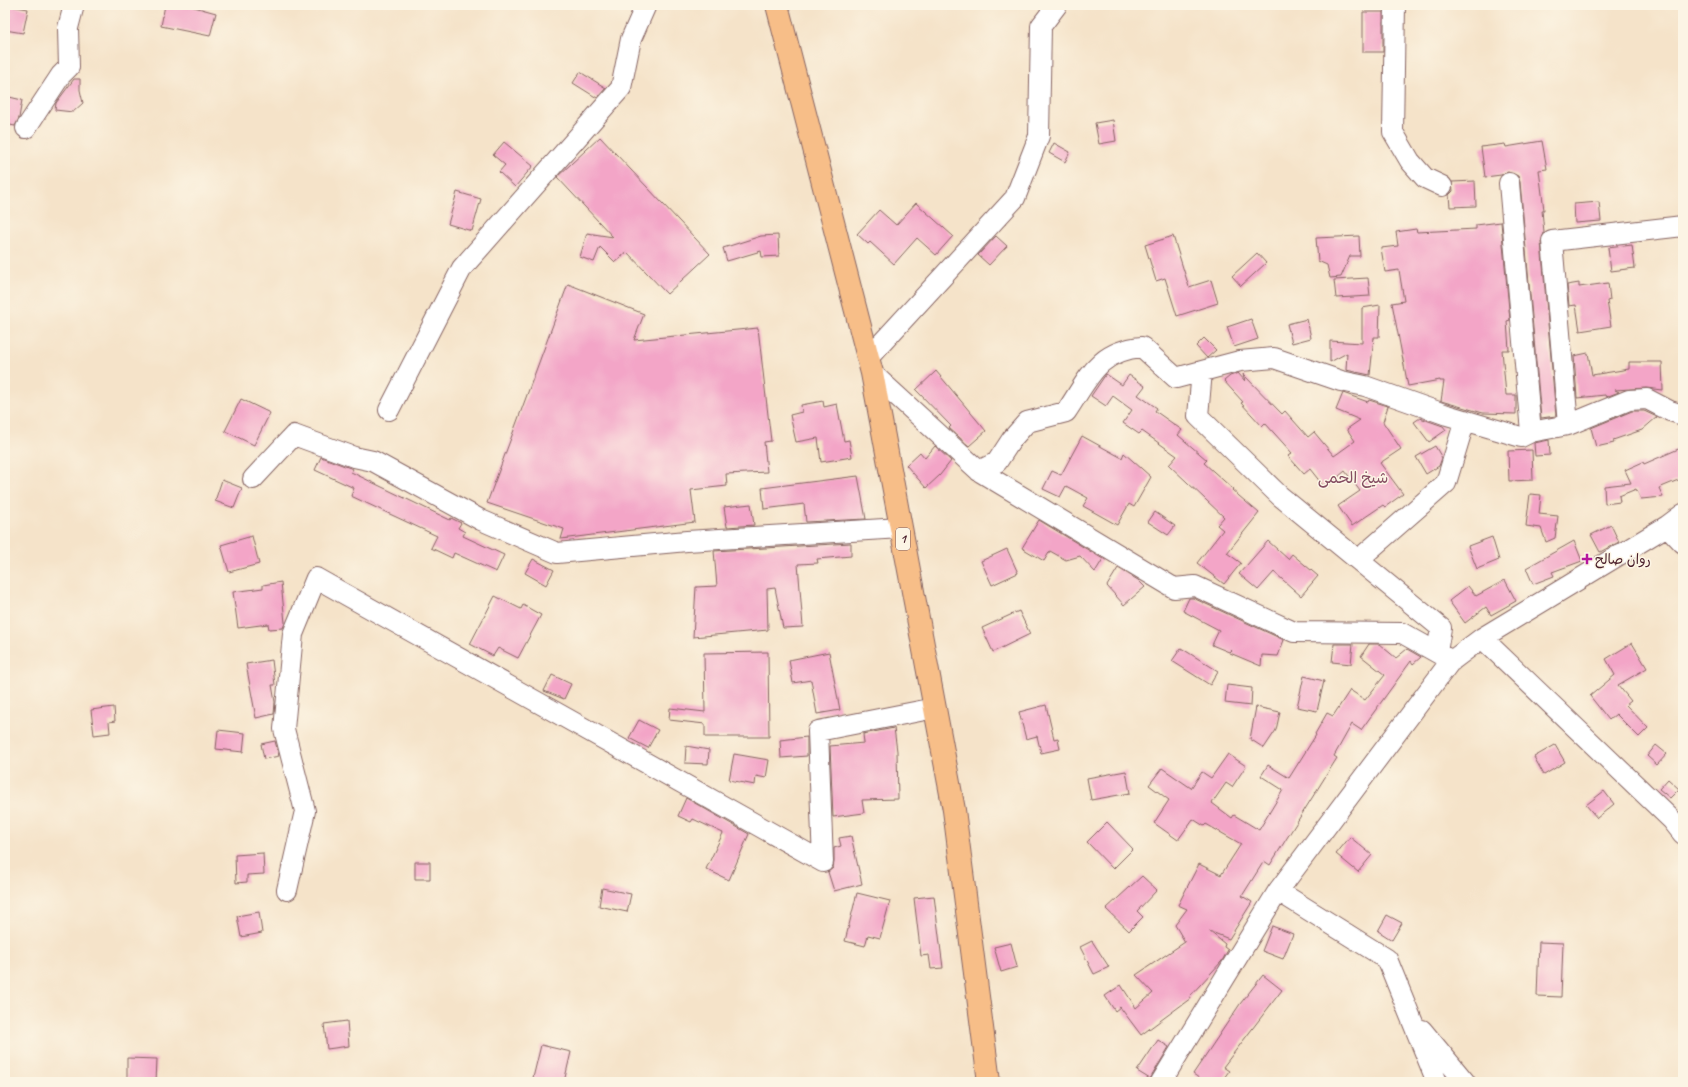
<svg xmlns="http://www.w3.org/2000/svg" width="1688" height="1087" viewBox="0 0 1688 1087" font-family="Caveat,'Playpen Sans Arabic',sans-serif">
	<style>
		.building { fill: #f3a5c7 }
		.lines { fill: none; stroke-linecap: round; stroke-linejoin: round }
		.minor-casing { stroke: #866462; stroke-width: 22 }
		.major-casing { stroke: #866462; stroke-width: 24 }
		.minor { stroke: #fff; stroke-width: 20 }
		.major { stroke: #f7be88; stroke-width: 22 }
		.poi-dot { fill: #b5179e; stroke: #fcf5e5; stroke-width: 1.5 }
		.labels { text-anchor: middle; dominant-baseline: central; stroke-width: 3; stroke-linejoin: round; paint-order: stroke }
		.shield { fill: #fcf5e5; stroke: #7f5f63; stroke-width: 1 }
		.shield-label { font-size: 13px; font-weight: bold; fill: #4a1f2b }
		.poi-label { font-size: 14px; fill: #4a1f2b; stroke: #fcf5e5; text-anchor: start }
		.quarter-label { font-size: 16px; fill: #854e62; stroke: #fcf5e5 }
	</style>
	<rect width="100%" height="100%" fill="#fcf5e5"/>
	<filter id="ink" filterUnits="userSpaceOnUse"><feTurbulence type="fractalNoise" baseFrequency=".025" numOctaves="2"/><feDisplacementMap in="SourceGraphic" scale="8" xChannelSelector="R" yChannelSelector="G"/><feConvolveMatrix kernelMatrix="1 2 1 2 8 2 1 2 1" color-interpolation-filters="sRGB"/></filter>
	<filter id="wash" filterUnits="userSpaceOnUse"><feTurbulence type="fractalNoise" baseFrequency=".012" numOctaves="4" result="noise"/><feDisplacementMap in="SourceGraphic" scale="16" xChannelSelector="R" yChannelSelector="G"/><feGaussianBlur stdDeviation="0.9" result="paint"/><feColorMatrix in="noise" values="0 0 0 0 0 0 0 0 0 0 0 0 0 0 0 0 0 1.4 0 .05"/><feComposite in="paint" operator="in"/></filter>
	<g filter="url(#wash)">
		<rect width="100%" height="100%" fill="#f5e3c9"/>
		<g id="blocks">
			<path class="building" d="M5 5 28 9 23 33 5 30Z
				M165 5H187L216 13 210 36 161 26Z
				M1363 12H1383V52H1363Z
				M580 72 606 88 597 98 573 83Z
				M74 79H80V90L83 103 73 112 55 110 56 103Z
				M5 96 22 100 19 118 15 126 5 124Z
				M1113 120 1116 141 1099 144 1095 123Z
				M600 137 710 254 667 294 627 252 615 262 600 247 594 262 580 257 587 233 613 237 557 177Z
				M1542 141 1547 169 1539 170 1544 210H1542L1544 233 1541 242 1556 416 1541 418 1520 182 1518 176 1508 172 1501 175 1485 177 1481 147 1505 144 1506 147Z
				M504 142 533 166 515 187 499 172 505 165 493 155Z
				M1054 143 1070 152 1065 162 1049 153Z
				M1475 181 1476 206 1450 207 1449 195 1453 191 1452 182Z
				M457 192 481 199 472 231 448 224Z
				M1599 202 1601 221 1575 223 1574 204Z
				M916 203 953 236 936 255 917 238 894 264 870 242 868 244 857 234 879 210 896 225Z
				M1501 222 1510 320 1507 321 1509 350H1502L1506 395H1516V414L1483 413 1441 401 1444 381H1440V380L1408 386 1392 303 1404 301 1399 270 1385 272 1381 248 1398 246 1396 232 1416 229 1417 232 1476 229V225Z
				M778 235 779 256 762 257 761 251 727 261 723 248 761 236Z
				M996 236 1007 246 989 265 978 255Z
				M1173 236 1189 287 1211 280 1218 303 1177 316 1165 278 1156 281 1145 245Z
				M1359 236 1360 256H1350L1341 277 1330 278 1327 265 1318 261 1316 238Z
				M1632 245 1635 268 1611 271 1608 248Z
				M1257 253 1266 263 1241 286 1232 276Z
				M1368 278 1370 296 1336 298 1334 280Z
				M1579 283V287L1608 283 1610 300 1607 301 1611 326 1580 331 1576 305 1569 306 1567 285Z
				M568 284 644 314 634 340 758 328 771 441 764 442 767 472 726 474 727 486 691 490 695 522 561 539 564 529 487 503Z
				M1380 305 1379 337H1374L1370 375 1346 370 1347 353 1330 362V341L1362 343V308Z
				M1251 319 1258 339 1234 347 1227 327Z
				M1307 319 1311 338 1292 343 1287 324Z
				M1204 338 1216 350 1207 358 1196 346Z
				M1588 353 1592 375 1629 369V362H1662L1663 390 1646 388 1615 390 1619 392 1606 397 1605 395 1577 398 1574 356Z
				M936 371 986 431 969 446 949 428 951 426 916 390Z
				M1238 373 1245 381 1243 374 1282 414 1285 411 1308 437 1314 432 1334 456 1355 441 1347 429 1360 420 1336 410 1343 393 1368 402 1369 400 1388 406 1383 422 1401 449 1380 463 1403 494 1385 507 1383 505 1352 526 1338 506 1360 491 1345 471 1325 488 1310 469 1304 474 1288 456 1292 453 1265 423 1262 426 1241 403 1243 402 1224 381 1230 376Z
				M1106 374 1122 385 1129 375 1145 386 1138 395 1157 408 1155 411 1182 430 1178 435 1207 460 1204 463 1233 489 1232 490 1259 513 1227 553 1241 563 1224 584 1197 563 1223 530 1217 525 1224 517 1169 465 1177 456 1142 431 1139 434 1123 423 1132 410 1113 396 1106 406 1091 396Z
				M241 399 270 413 254 445 225 431Z
				M823 401 824 407 837 404 844 441 849 440 852 457 821 462 818 438 796 442 790 415 802 412 801 405Z
				M1632 411H1644L1657 417 1642 430 1613 440 1614 443 1596 447 1591 428Z
				M1420 418 1443 426 1446 430 1429 442 1414 422Z
				M1082 436 1122 458 1124 453 1151 477 1134 507 1129 504 1117 525 1083 506 1088 498 1066 486 1060 497 1043 489 1052 471 1061 475Z
				M1549 440 1550 455 1535 456 1534 443Z
				M935 446 951 461 940 475 926 488 906 465 920 452 925 458Z
				M1435 446 1442 458 1439 466 1426 474 1416 457Z
				M1683 447V478L1659 488 1663 497 1641 499 1636 489 1619 496 1620 502 1605 504 1604 486 1631 483 1625 470 1643 462 1644 464Z
				M1532 450 1533 480 1509 481 1508 451Z
				M321 457 353 469 351 472 450 520 451 518 461 523 458 528 465 532 463 536 504 555 496 572 454 553 452 558 431 548 437 536 351 496 354 488 315 470Z
				M858 476 866 519 806 522 804 504 764 509 762 488Z
				M222 480 242 488 234 508 215 501Z
				M1530 494 1541 495 1539 514 1558 516 1555 538 1546 542 1541 528 1526 526Z
				M751 504 754 525 727 527 724 507Z
				M1155 512 1175 526 1168 535 1148 522Z
				M1039 520 1103 559 1095 572 1080 556 1066 560 1050 551 1044 561 1022 548Z
				M1611 525 1619 542 1600 552 1591 535Z
				M252 536 259 564 229 572 221 545Z
				M1492 537 1499 560 1477 569 1468 546Z
				M1268 541 1288 559 1292 554 1318 576 1301 596 1274 572 1258 590 1239 574Z
				M1574 541 1582 561 1552 572 1554 576 1533 584 1526 568Z
				M851 543V556L817 559 818 563 798 564 803 627 783 628 775 588 767 589 768 630 693 637 696 587 717 586 714 551Z
				M1007 549 1018 573 992 585 981 561Z
				M533 559 554 570 546 585 525 573Z
				M1118 568 1138 580 1145 587 1124 605 1107 586Z
				M1505 580 1516 601 1491 615 1486 607 1465 623 1449 601 1468 586 1476 596Z
				M281 582 285 623 283 628 269 629 268 624 238 628 233 592 263 588V585Z
				M495 596 521 609 523 605 541 615 518 658 498 648 493 656 470 644Z
				M1189 598H1193L1284 640 1278 656 1262 655 1261 666 1230 653 1231 650 1229 652 1212 645 1219 630 1183 611Z
				M1019 611 1030 634 993 652 982 628Z
				M1632 643 1647 668 1618 685 1631 701 1626 705 1648 728 1639 737 1616 714 1609 720 1590 696 1615 675 1606 659Z
				M1334 644H1353L1351 664 1332 662Z
				M1369 644H1379L1396 658 1407 649 1421 657 1413 664 1411 661 1361 730 1352 724 1334 756 1337 758 1270 865 1264 861 1242 896 1252 902 1229 939 1209 931 1225 944 1224 947 1228 950 1222 961 1190 996 1191 998 1141 1035 1120 1007 1115 1011 1105 996 1121 985 1136 1008 1153 993 1136 975 1185 942 1175 925 1187 909 1178 905 1199 864 1221 875 1241 844 1206 824 1204 826 1193 819 1178 840 1154 823 1169 800 1149 785 1162 768 1191 788 1202 772 1211 778 1228 754 1246 766 1232 787 1226 783 1212 803 1232 818 1234 815 1259 830 1283 790 1261 776 1268 765 1289 778 1316 735 1315 734 1327 713 1333 716 1350 690 1365 700 1385 675 1361 656Z
				M1181 648 1218 671 1210 685 1172 661Z
				M768 652 769 737H705V724L669 720 670 708 705 712 704 653Z
				M829 652 840 710 817 714 811 680 793 683 789 660Z
				M272 660 275 685H272L275 702 274 714 256 718 246 664Z
				M552 675 571 684 564 699 544 691Z
				M1304 676 1324 681 1317 711 1297 707Z
				M1227 685 1252 688 1251 706 1225 703Z
				M1046 705 1054 739 1058 738 1060 749 1041 753 1037 736 1026 739 1019 712Z
				M114 707 115 721 109 722 110 733 94 735 91 710Z
				M1256 707 1280 712 1276 730 1264 748 1250 739Z
				M639 720 658 730 648 748 629 738Z
				M894 728 897 751 898 799 862 800 864 813 833 817 830 746 864 743 863 734Z
				M218 730 245 733 243 752 216 749Z
				M807 737V756L781 758 780 740Z
				M275 741 279 756 264 759 261 744Z
				M1555 745 1565 762 1544 775 1534 757Z
				M1656 745 1667 754 1657 765 1647 756Z
				M686 746 709 750 708 764 685 763Z
				M734 754 769 760 766 778 756 776 755 785 729 780Z
				M1126 771 1130 793 1091 800 1087 778Z
				M1668 779 1679 789 1670 798 1659 789Z
				M1604 791 1614 804 1597 818 1586 805Z
				M686 798 749 834 729 880 706 869 723 833 693 819 691 822 678 816Z
				M1107 822 1133 849 1113 869 1087 842Z
				M851 836 862 884 834 891 828 872 833 868 834 862V848L841 846 839 838Z
				M1350 837 1372 855 1358 872 1336 854Z
				M263 853 264 874 247 875V882L236 883 235 855Z
				M415 862H430V879H415Z
				M1142 876 1157 890 1137 911 1143 917 1129 931 1106 909Z
				M602 888 631 894 627 912 599 906Z
				M857 893 890 901 880 938 868 935 865 946 845 941Z
				M934 896 943 968 931 969 929 955 921 956 914 898Z
				M259 912 262 933 241 937 237 916Z
				M1387 915 1402 923 1392 940 1378 931Z
				M1272 926 1293 934 1283 959 1262 951Z
				M1092 941 1109 967 1094 974 1080 947Z
				M1539 942 1563 943 1561 997 1537 996Z
				M1011 943 1017 967 1001 972 994 947Z
				M1263 975 1282 990 1223 1067 1229 1071 1221 1082H1205L1193 1074 1240 1004Z
				M347 1021 349 1046 327 1049 324 1024Z
				M1158 1040 1169 1047 1150 1079 1137 1071Z
				M541 1045 571 1052 564 1082H532Z
				M127 1058 157 1059 156 1082H127Z"/>
		</g>
	</g>
	<g filter="url(#ink)">
		<use href="#blocks" fill-opacity="0" stroke="#866462" stroke-width="1"/>
		<g class="lines">
			<g class="minor-casing">
				<path id="minor" d="M1395 5 1393 132 1410 161 1425 178 1442 186
					M26 128 61 75 69 67 68 28 74 5
					M1509 183 1531 432
					M868 358 1015 198 1039 136 1041 26 1057 5
					M1202 371 1198 416 1280 496 1441 628 1437 652
					M872 373 979 471 1174 588 1195 586 1294 632 1402 633 1452 661
					M389 410 462 268 621 88 631 39 646 5
					M1568 425 1552 241 1683 226
					M979 471 997 462 1012 439 1027 422 1066 412C1089 378 1097 351 1142 347L1176 378 1240 361 1274 358 1341 381 1365 386 1447 415 1521 437 1531 432 1568 425 1629 400 1647 399 1670 411 1683 415
					M253 479 294 435 354 457 373 461 481 520 557 553 687 541 901 528
					M1667 526 1683 543
					M1358 560 1446 483 1465 420
					M1482 638 1672 820 1683 834
					M287 890 305 811 284 729 293 634 316 578 823 862 818 731 935 708
					M1278 891 1387 959 1437 1082
					M1422 1030 1465 1082
					M1161 1082 1278 891 1450 662 1482 638 1667 526 1683 514"/>
			</g>
			<g class="major-casing">
				<path id="major" d="M777 5 872 373 954 810 989 1082"/>
			</g>
			<use href="#minor" class="minor"/>
			<use href="#major" class="major"/>
		</g>
	</g>
	<path class="poi-dot" d="M1585 553h4v4h4v4h-4v4h-4v-4h-4v-4h4z"/>
	<g class="labels">
		<rect class="shield" x="896" y="528" width="14" height="22" rx="3"/>
		<g class="shield-label">
			<text x="903" y="539">1</text>
		</g>
		<g class="poi-label">
			<text x="1595" y="559">روان صالح</text>
		</g>
		<g class="quarter-label">
			<text x="1353" y="478">شيخ الحمى</text>
		</g>
	</g>
	<rect width="1688" height="1087" fill="none" stroke="#fcf5e5" stroke-width="20"/>
</svg>
